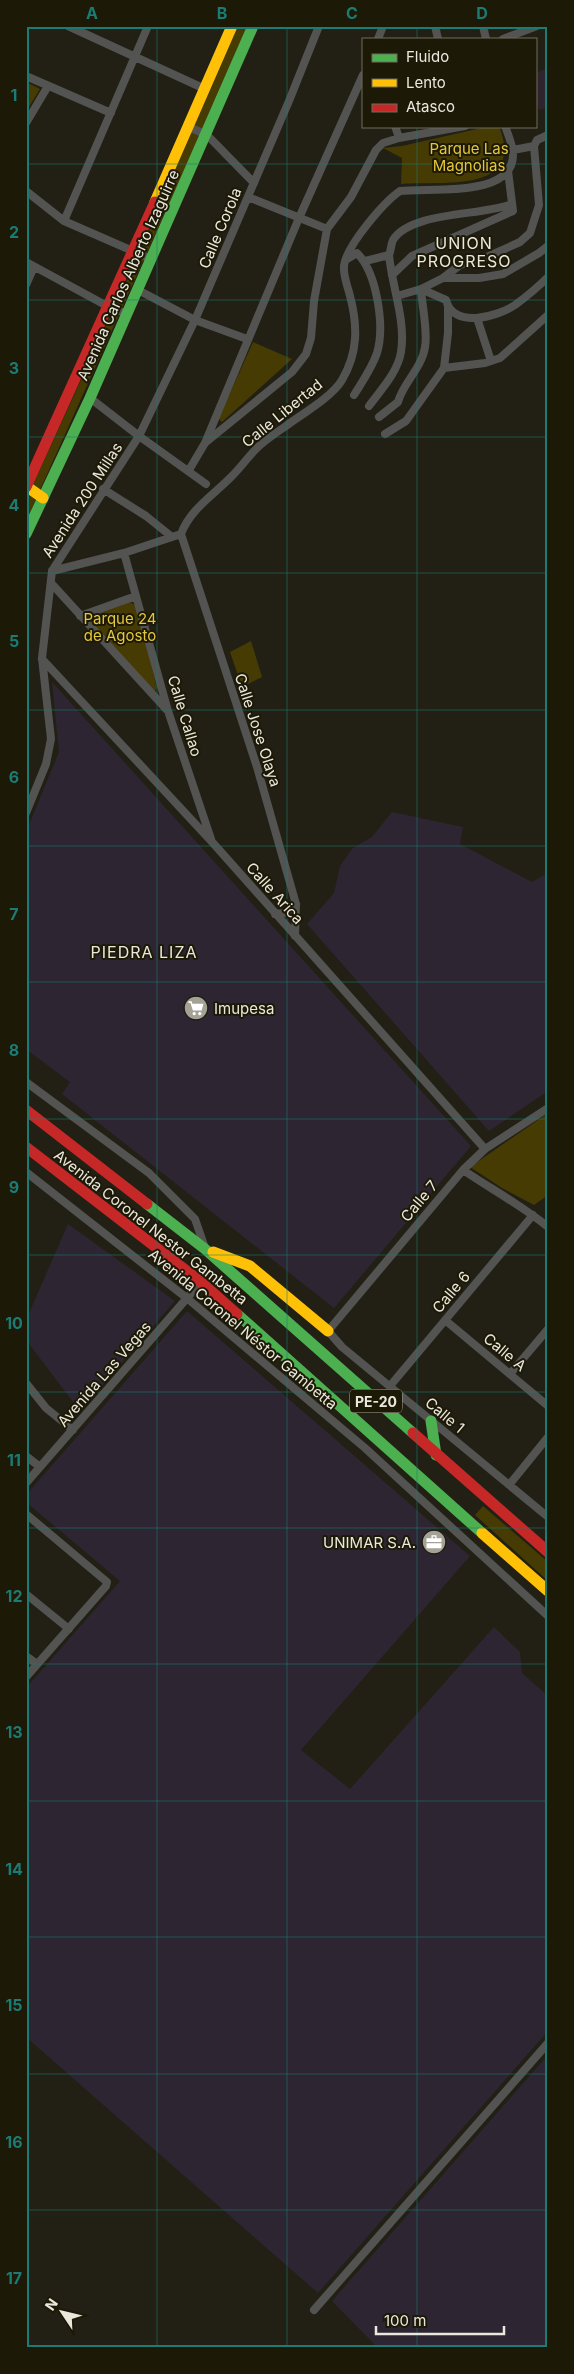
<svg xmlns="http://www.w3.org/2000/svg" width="574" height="2374" viewBox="0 0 574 2374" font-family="Inter,sans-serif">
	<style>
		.industrial { fill: #2d2531 }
		.education { fill: #2f242e }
		.green { fill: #453b03 }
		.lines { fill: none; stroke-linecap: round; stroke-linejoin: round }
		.street { stroke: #535352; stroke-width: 8 }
		.fast { stroke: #4caf50; stroke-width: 11 }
		.slow { stroke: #ffc107; stroke-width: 11 }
		.jam { stroke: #c62828; stroke-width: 11 }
		.grid { fill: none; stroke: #1a7c74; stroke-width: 1; stroke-opacity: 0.55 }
		.labels { text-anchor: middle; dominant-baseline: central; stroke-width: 4; stroke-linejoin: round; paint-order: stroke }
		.shield { fill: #1d1907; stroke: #acaa9c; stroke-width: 1 }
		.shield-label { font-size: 14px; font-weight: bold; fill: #eae8dc }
		.park-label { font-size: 15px; fill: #e3c73c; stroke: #1d1907 }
		.street-label { font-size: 15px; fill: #eae8dc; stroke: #1d1907 }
		.poi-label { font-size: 15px; fill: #eae8dc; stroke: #1d1907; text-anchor: start }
		.neighbourhood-label { font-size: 16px; letter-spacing: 1px; fill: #eae8dc; stroke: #1d1907 }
		.neatline { fill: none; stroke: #1a7c74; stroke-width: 2 }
		.grid-label { font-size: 16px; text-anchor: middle; font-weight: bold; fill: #1a7c74 }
	</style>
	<rect width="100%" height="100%" fill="#222015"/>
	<path class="industrial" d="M52 682 471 1146 334 1308 62 1094 70 1082 26 1049V832L59 752Z
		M392 812 463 827 460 844 532 882 548 873V1091L489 1131 307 924 334 893 340 866 353 848 372 837Z
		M68 1224 175 1301 80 1411 26 1340V1320Z
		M187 1311 470 1556 301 1750 350 1789 494 1627 520 1652 522 1673 548 1696V2031L318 2293 26 2037V1688L120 1581 26 1502V1495Z
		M548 2055V2348H378L332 2301Z"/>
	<path class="education" d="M548 68V107L539 110 535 100V73Z"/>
	<path class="green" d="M238 26H249L26 521V500L131 271Z
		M26 82 40 89 26 112Z
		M490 126H499C527 195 439 180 401 184L402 158 383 148 402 146Z
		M253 342 292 359 222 422 219 419 220 416Z
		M130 602 135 605 137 609 157 688 154 692 87 619 90 615Z
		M251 641 262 677 242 687 230 652Z
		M548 1113V1195L534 1205 502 1188 470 1167Z
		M483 1506 548 1562V1581L475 1515Z"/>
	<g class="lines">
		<path class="street" d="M68 26 205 89
			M435 26 438 39
			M483 26 486 39
			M378 39 383 26
			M503 39 537 26
			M26 76 111 113
			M26 123 48 86
			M395 126 399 138
			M189 127 207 135 254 183
			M513 150 534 146 537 140 548 135
			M26 191 64 221 151 259
			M248 197 327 229
			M64 221 148 26
			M389 255C391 251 391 244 393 240 411 211 483 216 512 204
			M347 259 357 253C377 273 385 326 377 353 372 368 362 382 354 395
			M365 261 389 255C392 287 406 320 401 352 398 372 380 391 369 406
			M26 262 109 307 127 314
			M392 275 412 256 513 211 508 171
			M443 278 460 265 489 256 520 242 530 233 539 205 534 146
			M26 285 34 267
			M138 290 195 320 247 339
			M397 296 421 289 446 300C453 329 497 317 515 305 526 297 538 287 548 277
			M477 318 491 361
			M444 368 485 363 500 358 548 315
			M90 398 139 436 206 484
			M379 417 398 402C403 383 422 368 425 347 428 331 422 306 421 289L443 278H479L503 274 539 253 548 246
			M385 434 406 421 444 368 448 333V308
			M205 443 292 372 306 354 311 338 314 301 327 229 351 197 376 150 383 143 399 138 465 126
			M189 470 205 443 299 218 363 75
			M103 489 146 516 172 537
			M181 534C190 509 215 494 233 475 241 467 248 457 256 449 265 440 276 433 286 426 302 414 332 397 342 380 358 353 358 326 350 296 348 287 343 276 344 266 346 246 384 202 400 191 431 187 516 199 513 152 512 144 508 134 505 126
			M181 534 257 767 296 904 295 936
			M124 553 168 711 211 839
			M52 571 124 553 181 534
			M51 583 167 710
			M80 616 136 596
			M42 659 213 843 485 1149
			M26 813 46 764 51 739 42 658 52 571 139 436 195 320 289 101 319 26
			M275 914 285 913 296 904
			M26 1082 149 1173 195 1219 204 1245
			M548 1108 485 1149 463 1170 328 1331 342 1347 548 1517
			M463 1170C491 1189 521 1205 548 1227
			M26 1172 188 1299 365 1448 548 1616
			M445 1320 548 1406
			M510 1374 548 1329
			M26 1383 46 1408 73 1430
			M390 1386 533 1215
			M26 1456 40 1467
			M26 1483 201 1282
			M509 1485 548 1437
			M26 1514 107 1582 106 1586 26 1677
			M26 1594 69 1629
			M26 1656 37 1664
			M314 2310 548 2043"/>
		<path class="fast" d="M26 534 90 398 253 26
			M147 1204 205 1249 413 1433
			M237 1314 482 1533
			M431 1421 436 1455"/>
		<path class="slow" d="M155 202 232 26
			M26 486 43 498
			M213 1252 250 1266 328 1331
			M482 1533 548 1591"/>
		<path class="jam" d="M26 487 155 202
			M26 1110 147 1204
			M26 1147 201 1282 237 1314
			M413 1433 548 1552"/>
	</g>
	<path class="grid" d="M157 26V2348M287 26V2348M417 26V39M417 126V2348M26 164H548M26 300H548M26 437H548M26 573H548M26 710H548M26 846H548M26 982H548M26 1119H548M26 1255H548M26 1392H548M26 1528H548M26 1664H548M26 1801H548M26 1937H548M26 2074H548M26 2210H548"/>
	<defs>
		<g id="supermarket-disc" transform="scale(1.25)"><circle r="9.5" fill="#a4a296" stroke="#1d1907"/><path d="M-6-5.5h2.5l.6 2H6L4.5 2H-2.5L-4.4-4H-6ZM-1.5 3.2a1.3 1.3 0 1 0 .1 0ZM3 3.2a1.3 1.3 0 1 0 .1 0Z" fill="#fff"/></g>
		<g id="office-disc" transform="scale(1.25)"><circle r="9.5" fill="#a4a296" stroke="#1d1907"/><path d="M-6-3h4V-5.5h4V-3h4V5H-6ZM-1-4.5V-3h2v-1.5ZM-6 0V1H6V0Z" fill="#fff"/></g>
	</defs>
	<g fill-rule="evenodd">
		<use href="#supermarket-disc" x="196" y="1008"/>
		<use href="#office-disc" x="434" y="1542"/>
	</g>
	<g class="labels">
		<rect class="shield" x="350" y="1389.5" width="52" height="23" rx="4"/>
		<g class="shield-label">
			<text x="376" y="1401">PE-20</text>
		</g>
		<g class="park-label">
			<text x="469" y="148">Parque Las<tspan x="469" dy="17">Magnolias</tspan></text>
			<text x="120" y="618">Parque 24<tspan x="120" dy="17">de Agosto</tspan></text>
		</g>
		<g class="street-label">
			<text transform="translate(220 228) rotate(-67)">Calle Corola</text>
			<text transform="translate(128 275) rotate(-66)">Avenida Carlos Alberto Izaguirre</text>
			<text transform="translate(282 413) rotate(-39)">Calle Libertad</text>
			<text transform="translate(82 500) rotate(-57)">Avenida 200 Millas</text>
			<text transform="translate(185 716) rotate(73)">Calle Callao</text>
			<text transform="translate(258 730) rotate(72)">Calle Jose Olaya</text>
			<text transform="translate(275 893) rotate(48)">Calle Arica</text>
			<text transform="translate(419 1201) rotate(-50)">Calle 7</text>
			<text transform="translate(151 1227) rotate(38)">Avenida Coronel Nestor Gambetta</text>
			<text transform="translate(451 1292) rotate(-50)">Calle 6</text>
			<text transform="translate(243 1329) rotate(40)">Avenida Coronel Néstor Gambetta</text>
			<text transform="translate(505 1352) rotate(40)">Calle A</text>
			<text transform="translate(104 1374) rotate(-49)">Avenida Las Vegas</text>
			<text transform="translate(445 1415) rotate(40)">Calle 1</text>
		</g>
		<g class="poi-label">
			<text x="214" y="1008">Imupesa</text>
			<text x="416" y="1542" text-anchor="end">UNIMAR S.A.</text>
		</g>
		<g class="neighbourhood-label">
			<text x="464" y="243">UNION<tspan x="464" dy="18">PROGRESO</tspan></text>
			<text x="144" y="952">PIEDRA LIZA</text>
		</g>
	</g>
	<rect width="574" height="2374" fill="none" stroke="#1d1907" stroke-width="55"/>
	<rect x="362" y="38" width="175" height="90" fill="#1d1907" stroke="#6f6c5c"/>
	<rect x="372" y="54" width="25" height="8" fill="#4caf50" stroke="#6f6c5c"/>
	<text x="406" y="62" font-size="15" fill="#eae8dc">Fluido</text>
	<rect x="372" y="79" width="25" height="8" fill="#ffc107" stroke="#6f6c5c"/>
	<text x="406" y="88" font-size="15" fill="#eae8dc">Lento</text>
	<rect x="372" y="104" width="25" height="8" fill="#c62828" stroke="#6f6c5c"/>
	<text x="406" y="112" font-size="15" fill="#eae8dc">Atasco</text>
	<g transform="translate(62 2312) rotate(305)" stroke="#1d1907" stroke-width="4" paint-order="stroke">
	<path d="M0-4L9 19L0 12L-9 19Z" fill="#eae8dc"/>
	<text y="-8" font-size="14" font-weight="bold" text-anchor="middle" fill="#eae8dc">N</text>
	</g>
	<path d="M376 2326v8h128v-8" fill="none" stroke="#eae8dc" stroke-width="2.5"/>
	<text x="384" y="2326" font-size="15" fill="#eae8dc" stroke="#1d1907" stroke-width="4" paint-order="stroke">100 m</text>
	<rect x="28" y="28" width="518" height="2318" class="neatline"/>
	<g class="grid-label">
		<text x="92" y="19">A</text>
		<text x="222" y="19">B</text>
		<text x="352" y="19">C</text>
		<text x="482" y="19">D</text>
		<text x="14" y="101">1</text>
		<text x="14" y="238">2</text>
		<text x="14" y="374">3</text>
		<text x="14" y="511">4</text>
		<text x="14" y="647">5</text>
		<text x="14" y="783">6</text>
		<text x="14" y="920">7</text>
		<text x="14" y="1056">8</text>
		<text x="14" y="1193">9</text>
		<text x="14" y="1329">10</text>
		<text x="14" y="1466">11</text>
		<text x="14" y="1602">12</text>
		<text x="14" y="1738">13</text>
		<text x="14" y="1875">14</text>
		<text x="14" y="2011">15</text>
		<text x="14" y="2148">16</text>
		<text x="14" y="2284">17</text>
	</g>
</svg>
